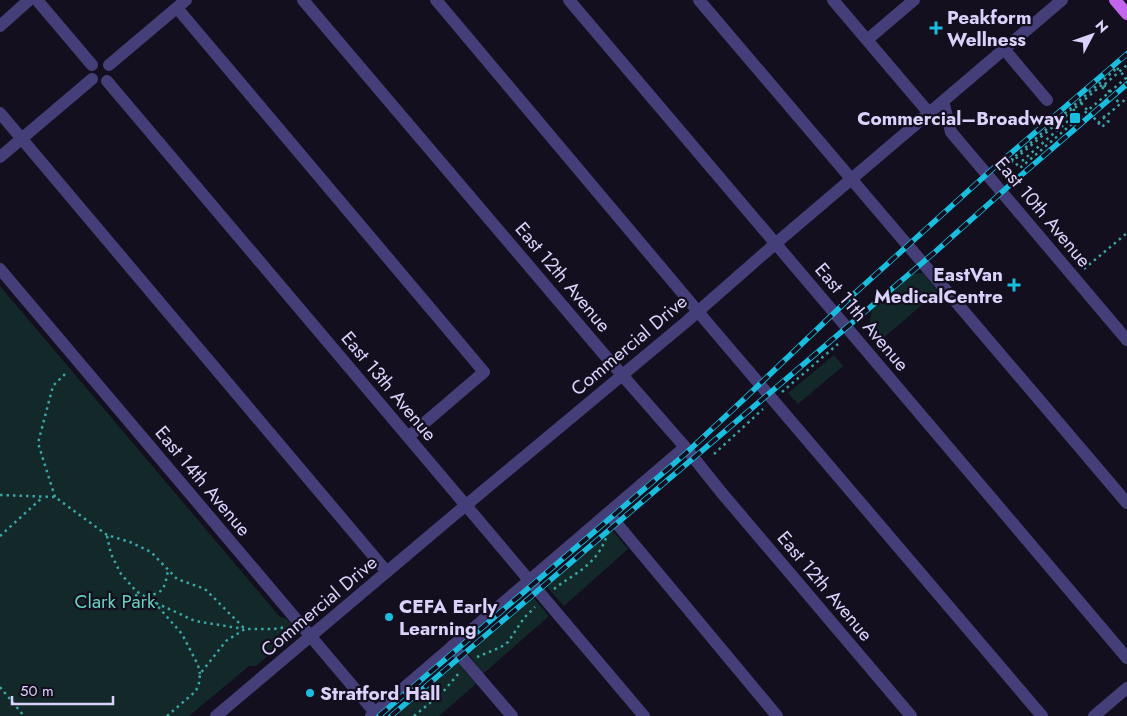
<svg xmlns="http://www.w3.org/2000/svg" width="1127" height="716" viewBox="0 0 1127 716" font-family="Jost,sans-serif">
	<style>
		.green { fill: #132828 }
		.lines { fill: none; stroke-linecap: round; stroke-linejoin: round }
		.path { stroke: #3ba5a5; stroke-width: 2.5; stroke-dasharray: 2.5 4; stroke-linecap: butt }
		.minor { stroke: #453f79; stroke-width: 12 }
		.major { stroke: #c465ee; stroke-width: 12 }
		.rail-casing { stroke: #19bedf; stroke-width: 5.5 }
		.rail { stroke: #130f1f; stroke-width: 4; stroke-dasharray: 11; stroke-linecap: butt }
		.poi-dot { fill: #19bedf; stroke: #130f1f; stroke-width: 2 }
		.labels { text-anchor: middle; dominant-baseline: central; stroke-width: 4.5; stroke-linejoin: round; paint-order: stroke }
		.poi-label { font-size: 19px; font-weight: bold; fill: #dad2fa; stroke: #130f1f; text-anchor: start }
		.street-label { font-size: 19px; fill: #dad2fa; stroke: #130f1f }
		.park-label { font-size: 19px; fill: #67d2be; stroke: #130f1f }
	</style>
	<rect width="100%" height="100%" fill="#130f1f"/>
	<path class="green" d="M923 273 938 291 881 340 869 325 872 309 912 274Z
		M0 286 280 617C291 618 296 629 289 637L256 666H249L189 716H0Z
		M834 355 843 366 798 404 788 393Z
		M611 529 628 549 564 606 546 586Z
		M533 597 549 616 483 674 468 653Z
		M457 661 476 684 439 716H401L398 712Z"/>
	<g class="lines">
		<path class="path" d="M1117 68 1126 78 1020 168 1012 159Z
			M1104 85 1120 104
			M1102 87 1105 90
			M1081 103 1102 127 1108 121
			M1073 109 1080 117
			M1105 116 1104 117 1110 123
			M1098 123 1127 98
			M1022 161 1068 121 1065 116
			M1001 171 1103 84 1104 85 1127 65
			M1084 269 1127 233
			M782 392 838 344
			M714 454 763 409
			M0 495 55 497 107 535 130 542 151 552 177 579 205 589 245 629
			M55 497 38 443 53 386 67 372
			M0 536 43 497
			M107 536 111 554 121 574 136 591 154 602 182 634 198 665 200 674
			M554 589C561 583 569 579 577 573 592 563 604 549 608 531
			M147 596C165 593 165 586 168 570
			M156 603 195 621 244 629
			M125 604 139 593
			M477 657 501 647 508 642 524 618 535 607
			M0 687 24 716
			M167 716 196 691 199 683 200 674 226 641 245 629H274L286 627
			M414 716 442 693 459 673"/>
		<path class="minor" d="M37 0 92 65
			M303 0 602 352 685 447 721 492 911 716
			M436 0 711 327 1042 716
			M569 0 1127 658
			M699 0 1127 503
			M833 0 929 113
			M177 8 484 372 408 437
			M0 26 29 0
			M867 40 914 0
			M1004 49 1047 100
			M109 65 186 0
			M107 81 644 716
			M943 101 951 132 1127 340
			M0 113 387 572
			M0 157 92 79
			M0 269 378 716
			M608 513 777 716
			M452 646 512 716
			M216 716 453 516 686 322 775 244 1062 0
			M371 716 685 447
			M1094 716 1127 688"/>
		<path class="major" d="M1115 0 1127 14"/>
		<g class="rail-casing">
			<path id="rail" d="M379 716 684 455 743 400 854 294 997 165 1127 54
				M391 716 935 252 1011 184 1127 84"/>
		</g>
		<use href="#rail" class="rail"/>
	</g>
	<g class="poi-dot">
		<path d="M933.5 20.5h5v5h5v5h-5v5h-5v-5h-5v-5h5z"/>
		<rect x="1069" y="112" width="12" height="12" rx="2.5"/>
		<path d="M1011.5 277.5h5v5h5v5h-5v5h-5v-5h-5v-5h5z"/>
		<circle cx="389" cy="617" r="5"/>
		<circle cx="310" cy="693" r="5"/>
	</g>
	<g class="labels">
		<g class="poi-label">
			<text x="947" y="17">Peakform<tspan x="947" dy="22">Wellness</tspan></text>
			<text x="1064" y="118" text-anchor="end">Commercial–Broadway</text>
			<text x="1003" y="274" text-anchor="end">EastVan<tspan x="1003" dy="22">MedicalCentre</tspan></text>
			<text x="399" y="606">CEFA Early<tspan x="399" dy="22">Learning</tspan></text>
			<text x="320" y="693">Stratford Hall</text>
		</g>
		<g class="street-label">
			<text transform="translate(1043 212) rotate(50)">East 10th Avenue</text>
			<text transform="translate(563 277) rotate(50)">East 12th Avenue</text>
			<text transform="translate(862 317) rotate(50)">East 11th Avenue</text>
			<text transform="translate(629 345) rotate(-40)">Commercial Drive</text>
			<text transform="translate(389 386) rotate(50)">East 13th Avenue</text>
			<text transform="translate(203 481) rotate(50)">East 14th Avenue</text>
			<text transform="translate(825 586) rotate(50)">East 12th Avenue</text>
			<text transform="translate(319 606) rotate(-40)">Commercial Drive</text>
		</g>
		<g class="park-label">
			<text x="115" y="601">Clark Park</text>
		</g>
	</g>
	<g transform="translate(1092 35) rotate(49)" stroke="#130f1f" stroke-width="4" paint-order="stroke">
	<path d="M0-4L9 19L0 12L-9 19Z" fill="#dad2fa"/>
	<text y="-8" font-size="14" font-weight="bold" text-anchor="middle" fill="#dad2fa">N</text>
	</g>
	<path d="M12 696v8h101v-8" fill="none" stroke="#dad2fa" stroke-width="2.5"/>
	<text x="20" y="696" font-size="15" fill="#dad2fa" stroke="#130f1f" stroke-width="4" paint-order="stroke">50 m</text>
</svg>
